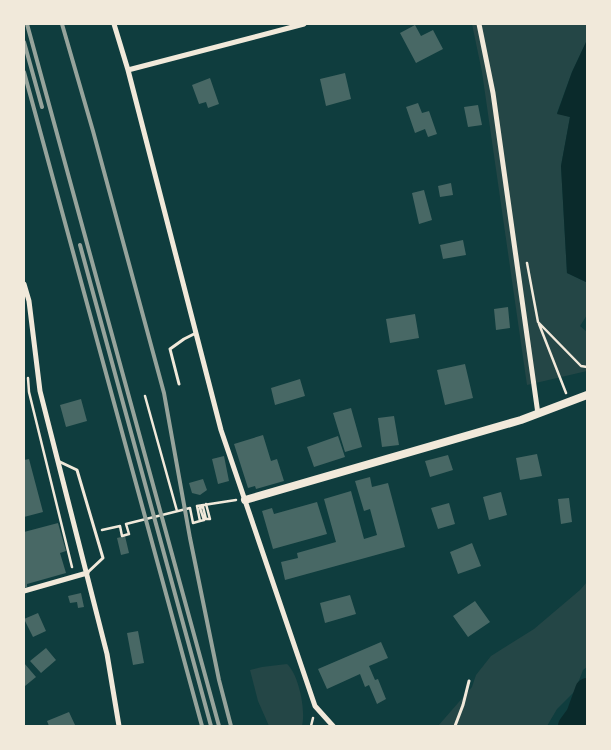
<svg xmlns="http://www.w3.org/2000/svg" width="611" height="750" viewBox="0 0 611 750" font-family="Commissioner,sans-serif">
	<style>
		.green { fill: #244646 }
		.water { fill: #0a2a2b }
		.lines { fill: none; stroke-linecap: round; stroke-linejoin: round }
		.river { stroke: #0a2a2b; stroke-width: 24 }
		.building { fill: #486865 }
		.path { stroke: #f1e9da; stroke-width: 2.5 }
		.service { stroke: #f1e9da; stroke-width: 3 }
		.minor { stroke: #f1e9da; stroke-width: 5 }
		.tertiary { stroke: #f1e9da; stroke-width: 8 }
		.rail { stroke: #97a49c; stroke-width: 4 }
	</style>
	<rect width="100%" height="100%" fill="#0f3d3e"/>
	<path class="green" d="M472 24H587V40L572 72 557 113 570 117 561 166 567 273 586 282 587 286V315L580 326 587 332V371L527 385 482 72Z
		M587 582V667L583 670 575 691 557 709 547 726H438L472 687 476 675 491 656 534 629 580 590Z
		M287 664C299 675 306 711 302 726H269L258 701 250 670 262 667Z"/>
	<path class="water" d="M587 40V286L586 282 567 273 561 166 570 117 557 114 572 72Z"/>
	<g class="lines">
		<path class="river" d="M570 726 578 715 587 690"/>
	</g>
	<path class="building" d="M415 25 421 36 433 30 443 49 416 63 400 33Z
		M345 73 351 99 326 106 320 79Z
		M210 78 219 104 208 108 206 102 199 104 192 85Z
		M418 103 422 113 429 111 437 134 428 137 425 129 415 133 406 107Z
		M478 105 482 125 468 127 464 107Z
		M451 183 453 195 440 197 438 186Z
		M424 190 432 220 419 224 412 193Z
		M463 240 466 255 443 259 440 245Z
		M508 307 510 328 496 330 494 309Z
		M415 314 419 338 390 343 386 319Z
		M465 364 473 398 445 405 437 370Z
		M300 379 305 396 275 405 271 388Z
		M81 399 87 421 66 427 60 405Z
		M351 408 362 447 345 452 333 413Z
		M394 416 399 445 382 447 378 418Z
		M263 435 271 461 277 459 284 481 256 489 255 486 248 488 234 444Z
		M338 436 345 457 314 467 307 447Z
		M537 454 542 476 520 480 516 458Z
		M448 455 453 470 430 477 425 461Z
		M224 456 229 481 218 484 212 459Z
		M29 459 43 512 24 517V460Z
		M370 477 372 487 388 483 405 547 285 580 281 562 298 558 297 553 336 542 324 499 351 491 364 539 377 535 370 509 364 511 355 481Z
		M203 479 207 490 200 495 192 493 189 483Z
		M501 492 507 515 489 520 483 497Z
		M569 498 572 522 561 524 558 499Z
		M317 502 327 534 273 549 262 511 272 508 274 514Z
		M449 503 455 524 438 529 431 508Z
		M58 523 66 551 60 553 66 573 27 584V587L24 588V532Z
		M125 536 129 553 121 555 117 538Z
		M472 543 481 566 458 574 450 552Z
		M81 593 84 607 78 608 77 602 70 603 68 596Z
		M350 595 356 614 325 623 320 603Z
		M475 601 490 622 468 637 453 616Z
		M38 613 46 631 33 637 24 619Z
		M138 631 144 663 133 665 127 633Z
		M381 642 388 658 369 666 375 680 378 679 386 699 377 704 369 685 365 687 360 674 327 689 318 669Z
		M46 648 56 660 41 673 30 661Z
		M24 663 36 677 25 686 24 684Z
		M69 712 75 725 49 726 47 721Z"/>
	<g class="lines">
		<path class="path" d="M527 263 538 322 581 366 587 367
			M539 324 566 393
			M28 378 29 392 72 567
			M145 396 177 511
			M200 521 197 506 236 500
			M200 521 204 520 200 508 203 507 206 519H210L206 504
			M102 530 120 526 122 536 129 534 126 524 190 508 193 523 200 521
			M311 726 313 718"/>
		<path class="service" d="M179 384 170 349 184 339 196 333
			M58 461 77 470 103 558 87 573
			M455 726 463 705 469 681"/>
		<path class="minor" d="M114 24 128 70 221 430 315 706 333 726
			M479 24 493 93 538 414
			M128 70 304 24
			M24 284 29 301 40 391 107 654 119 726
			M24 591 87 573"/>
		<path class="tertiary" d="M245 500 521 420 587 395"/>
		<path class="rail" d="M27 24 219 726
			M62 24 93 131 164 393 190 538 219 680 231 726
			M24 42 42 107
			M24 72 202 726
			M80 245 211 726"/>
	</g>
	<rect width="611" height="750" fill="none" stroke="#f1e9da" stroke-width="50"/>
</svg>
